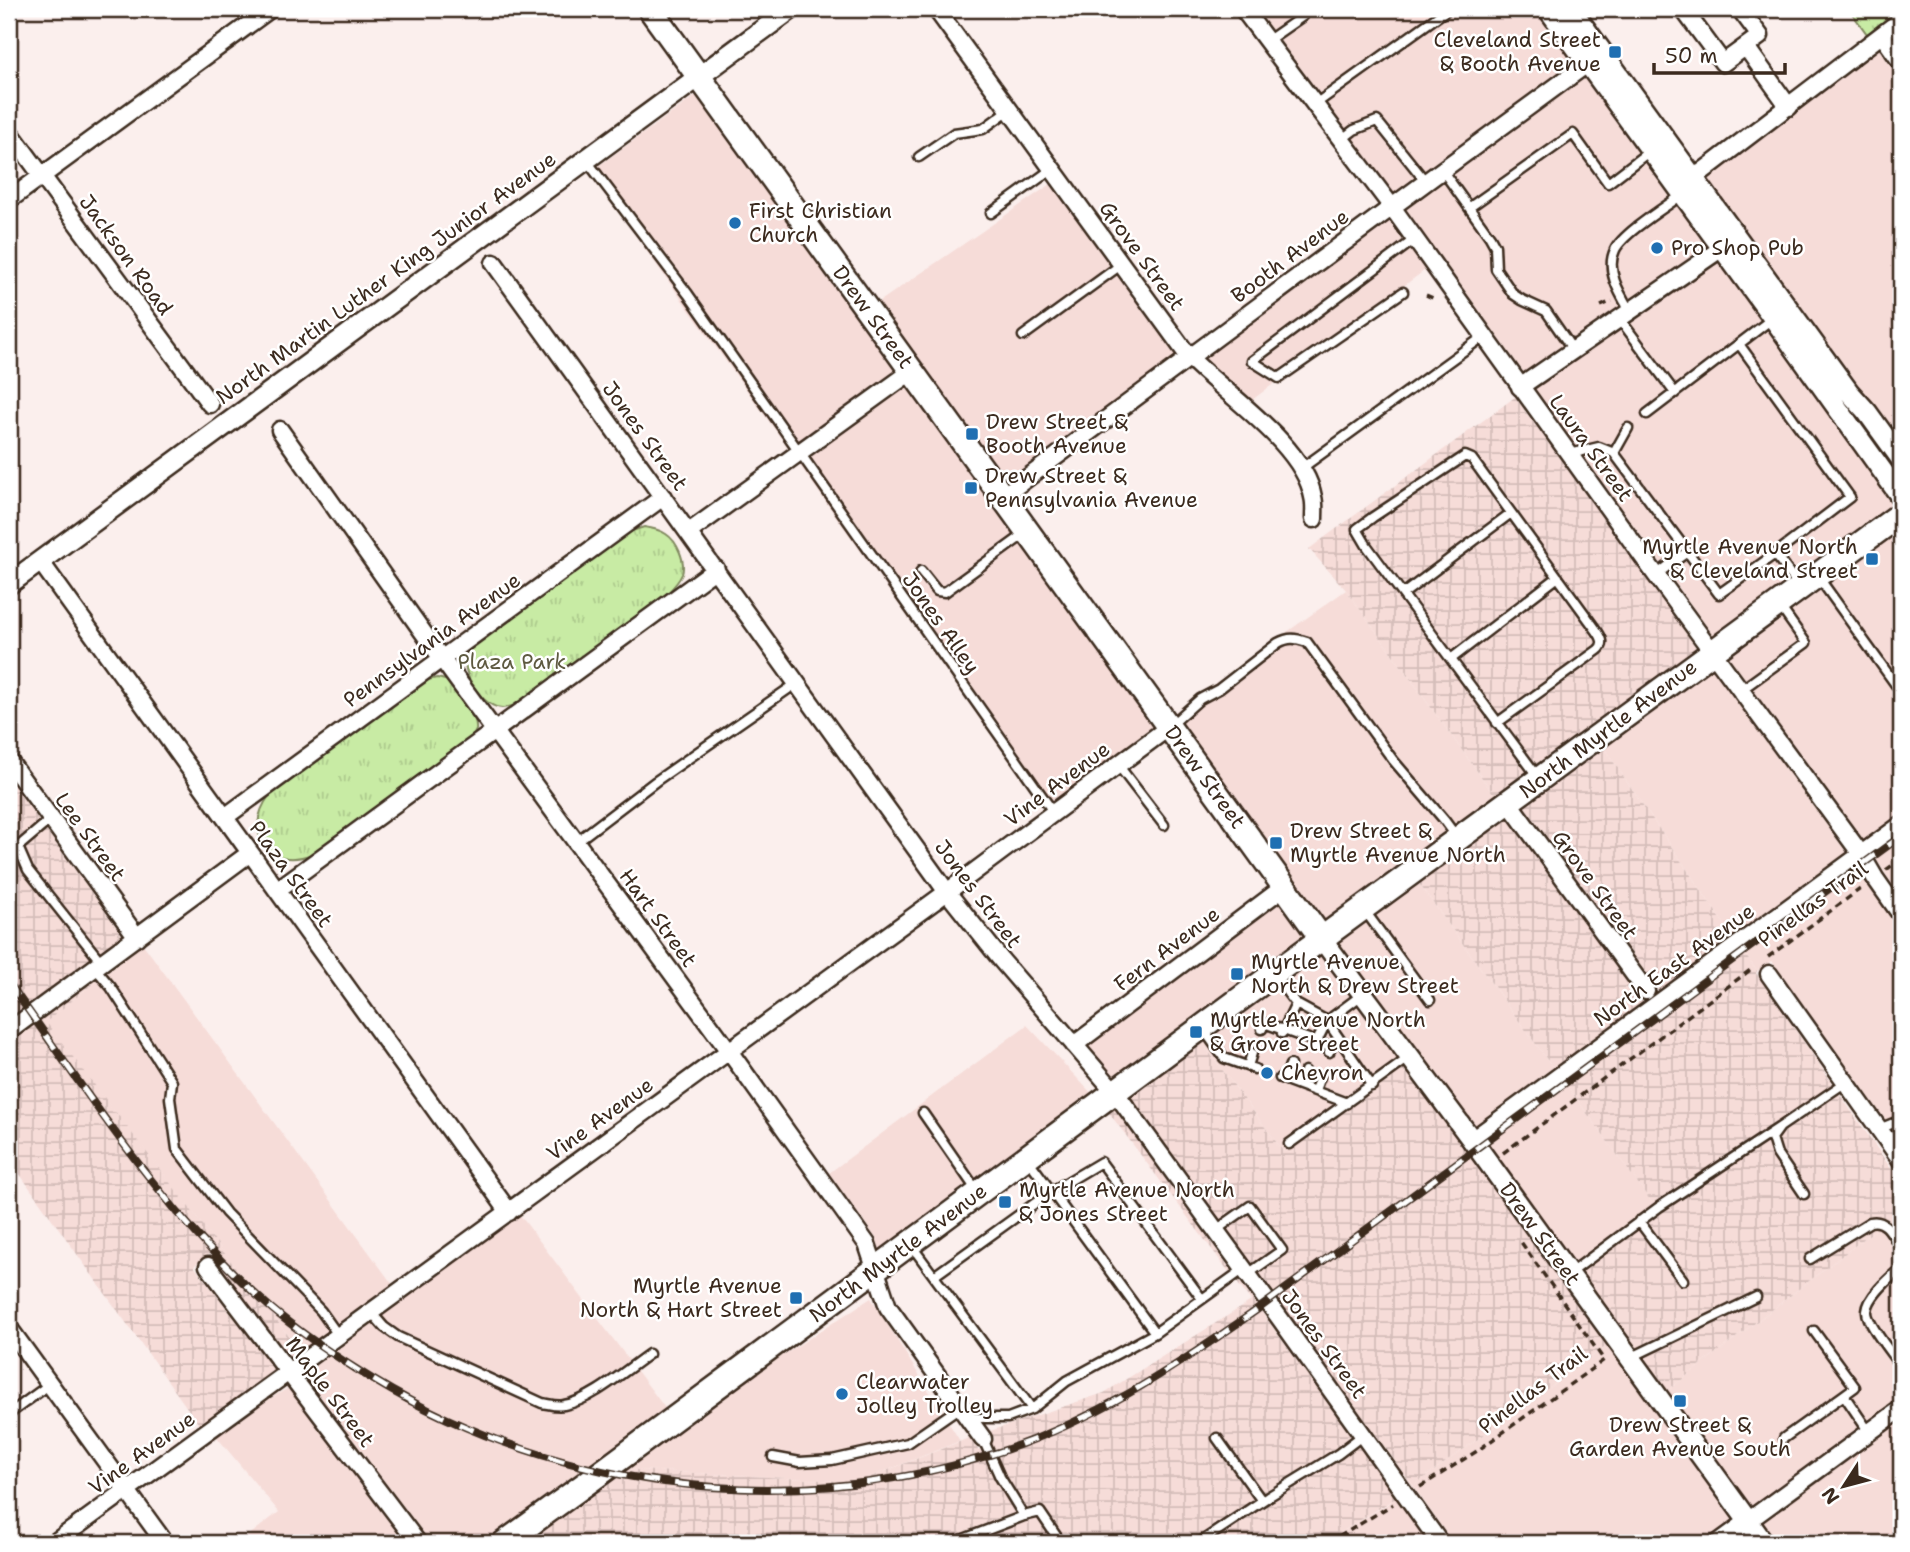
<svg xmlns="http://www.w3.org/2000/svg" width="1910" height="1552" viewBox="0 0 1910 1552" font-family="'Shantell Sans',sans-serif">
	<style>
		.built { fill: #f6dcd8 }
		.industrial { fill: url(#industrial-grid) }
		.park { fill: url(#park-tufts); stroke: #828a61; stroke-width: 2 }
		.lines { fill: none; stroke-linecap: round; stroke-linejoin: round }
		.service-casing { stroke: #3b2a1e; stroke-width: 13 }
		.minor-casing { stroke: #3b2a1e; stroke-width: 21 }
		.tertiary-casing { stroke: #3b2a1e; stroke-width: 24 }
		.secondary-casing { stroke: #3b2a1e; stroke-width: 28 }
		.path { stroke: #3b2a1e; stroke-width: 3.5; stroke-dasharray: 7 5; stroke-linecap: butt }
		.service { stroke: #fff; stroke-width: 8 }
		.minor { stroke: #fff; stroke-width: 16 }
		.tertiary { stroke: #fff; stroke-width: 19 }
		.secondary { stroke: #fff; stroke-width: 23 }
		.rail-casing { stroke: #3b2a1e; stroke-width: 8 }
		.rail { stroke: #fff; stroke-width: 5; stroke-dasharray: 16; stroke-linecap: butt }
		.poi-dot { fill: #1f6fb2; stroke: #fff; stroke-width: 2.5 }
		.labels { text-anchor: middle; dominant-baseline: central; stroke-width: 5; stroke-linejoin: round; paint-order: stroke }
		.poi-label { font-size: 21px; fill: #3b2a1e; stroke: #fff; text-anchor: start }
		.street-label { font-size: 21px; fill: #3b2a1e; stroke: #fff }
		.park-label { font-size: 21px; fill: #5e5a40; stroke: #fff }
	</style>
	<defs>
		<pattern id="industrial-grid" width="8" height="8" patternUnits="userSpaceOnUse" patternTransform="scale(1.75)"><rect width="8" height="8" fill="#f6dcd8"/><path d="M0 4h8M4 0v8" fill="none" stroke="#d4bdb9"/></pattern>
		<pattern id="park-tufts" width="24" height="20" patternUnits="userSpaceOnUse" patternTransform="scale(1.75)"><rect width="24" height="20" fill="#c8eba4"/><path d="M3 7l-1-3M5 7V3M7 7l1-3M15 17l-1-3M17 17v-4M19 17l1-3" fill="none" stroke="#adca8d"/></pattern>
	</defs>
	<rect width="100%" height="100%" fill="#fbefed"/>
	<filter id="ink" filterUnits="userSpaceOnUse"><feTurbulence type="fractalNoise" baseFrequency=".0143" numOctaves="2"/><feDisplacementMap in="SourceGraphic" scale="14" xChannelSelector="R" yChannelSelector="G"/><feConvolveMatrix kernelMatrix="1 2 1 2 8 2 1 2 1" color-interpolation-filters="sRGB"/></filter>
	<g filter="url(#ink)">
		<path class="built" d="M1256 9H1535L1575 62 1394 194Z
			M1879 49 1901 80V442L1875 406 1857 386 1706 180Z
			M1585 77 1708 246 1524 373 1405 208Z
			M698 94 898 369 789 449 590 172Z
			M1051 184 1176 356 1006 482 876 304Z
			M1389 220 1425 270 1252 400 1218 371 1204 357Z
			M1719 261 1895 507 1716 639 1534 388Z
			M909 384 1156 726 1044 809 799 464Z
			M1901 525V813L1864 841 1726 653Z
			M1346 590 1498 800 1325 926 1172 714Z
			M1710 665 1847 853 1733 937 1602 745Z
			M1901 836V897L1874 856Z
			M1858 868 1867 884 1901 932V1142L1772 961 1757 971 1743 952Z
			M1417 881 1554 1069 1475 1127 1336 940Z
			M1281 901 1309 938 1117 1079 1088 1046Z
			M143 944 393 1285 301 1352 45 1022Z
			M1319 952 1403 1064 1283 1151 1200 1040Z
			M1027 1025 1094 1096 881 1254 876 1238 829 1173Z
			M1565 1083 1659 1212 1575 1265 1486 1142Z
			M1901 1210V1398L1751 1508 1667 1391Z
			M520 1215 668 1412 533 1511 483 1543H431L306 1377 315 1372 311 1367Z
			M871 1298 960 1441 858 1482 621 1469 710 1403Z
			M1608 1345 1735 1520 1703 1543H1453L1413 1486Z
			M288 1388 405 1543H239L279 1512 216 1436 263 1403Z
			M1901 1420V1543H1777L1762 1522Z
			M1396 1498 1428 1543H1324L1386 1505Z"/>
		<path class="industrial" d="M1515 397 1699 651 1498 800 1346 590 1309 549Z
			M1602 745 1733 937 1659 991 1523 804Z
			M9 779 123 936 9 1020Z
			M1506 816 1643 1003 1554 1069 1417 881Z
			M133 951 46 1022 301 1352 292 1359 210 1253 194 1266 275 1371 200 1426 9 1159V1042Z
			M1743 952 1757 971 1756 973 1901 1183V1210L1667 1391 1575 1265 1658 1211 1565 1083Z
			M1200 1040 1283 1151 1403 1064 1608 1345 1413 1486 1128 1093Z
			M1112 1105 1396 1498 1324 1543H519L621 1469 858 1482 969 1438 979 1451 995 1439 990 1431 1104 1393 1251 1301 1106 1109Z"/>
		<path class="park" d="M1849 9H1901L1867 34Z
			M644 527C651 528 660 530 666 534 677 541 686 561 682 574 678 584 668 592 661 600L519 704C514 705 507 708 502 708 484 707 466 680 465 663 465 654 473 646 479 639L629 532Z
			M437 678C441 679 446 680 448 681 459 687 478 717 476 730 474 735 470 740 466 744L312 854C269 871 242 833 269 796L427 680Z"/>
		<g class="lines">
			<g class="service-casing">
				<path id="service" d="M1267 41 1303 16 1298 9
					M1314 105 1448 9
					M1341 140 1354 130 1377 121 1426 182
					M919 157 954 133 983 129 1009 110
					M587 161 688 294 1054 813
					M1442 170 1490 237 1495 246 1496 269 1513 294 1522 300 1546 311 1573 350
					M1470 207 1573 134 1608 183 1651 150
					M991 213 1052 169
					M1403 292 1279 378 1252 361 1415 239
					M1630 311C1620 294 1605 270 1615 250 1623 233 1667 206 1683 194
					M1619 318 1675 393
					M1023 336 1122 264
					M1739 344 1850 497 1775 554 1799 586
					M1647 414 1773 318
					M1628 428 1614 453 1719 594 1775 554
					M1570 454 1599 447 1614 453
					M1302 468 1484 336
					M921 571 937 591 945 592 1026 533
					M1656 575 1687 552
					M1819 578 1896 685 1901 682
					M1403 594 1511 513
					M1451 659 1558 577
					M1741 690 1806 643 1779 605
					M1497 723 1598 650C1605 644 1602 638 1597 631L1472 459 1465 456 1373 517 1357 529 1367 546 1538 777
					M1171 725 1200 699 1219 689 1278 643C1289 637 1295 638 1307 642L1393 760 1445 821 1456 836
					M1118 765 1164 825
					M51 819 18 847 28 870 102 963
					M576 842 656 781 797 683
					M1365 911 1430 1000
					M95 968 111 987 172 1082 170 1098 177 1149 226 1213 321 1311 338 1335
					M1274 975 1296 1004 1327 1021 1363 994
					M1262 1029 1264 1023 1331 1047 1329 1052
					M1204 1030 1224 1058 1255 1069
					M1282 1033 1296 1004
					M1314 1047 1327 1021 1372 1086
					M1248 1066 1252 1053
					M1280 1078 1347 1103
					M1285 1079 1290 1065
					M1301 1085 1305 1071
					M1315 1090 1320 1077
					M923 1113 977 1191
					M1879 1129 1901 1120
					M1289 1144 1410 1057
					M1027 1158 1155 1333
					M1804 1194 1777 1154 1772 1138 1780 1127 1846 1082
					M1639 1221 1683 1280
					M1216 1230 1250 1206 1282 1250 1248 1274
					M911 1245 1032 1409
					M1810 1259 1870 1222C1887 1218 1893 1236 1901 1249
					M1901 1268C1891 1277 1868 1296 1867 1311 1866 1323 1893 1355 1901 1367
					M1569 1274 1659 1207 1780 1127
					M934 1276 1052 1191 1101 1162 1202 1299
					M371 1312 384 1327 398 1337 542 1403C549 1404 557 1407 564 1405 590 1401 626 1370 649 1354
					M1814 1331 1855 1387 1844 1395
					M1630 1358 1756 1297
					M9 1414 50 1384
					M968 1418H1008L1032 1409 1067 1381 1155 1333 1244 1269
					M1217 1438 1262 1501
					M1784 1438 1844 1395 1869 1432
					M983 1439 1000 1477 1024 1516
					M773 1457 800 1462 832 1460 908 1443 960 1407
					M953 1543 1024 1516 1040 1512 1061 1543
					M1199 1543 1268 1497 1338 1454 1363 1435"/>
			</g>
			<g class="minor-casing">
				<path id="minor" d="M936 9 1189 357C1225 394 1304 445 1313 497 1315 504 1314 512 1314 519
					M1243 9 1392 207 1656 575 1861 854 1875 878 1901 915
					M1683 9 1723 63 1760 36 1740 9
					M1882 35 1901 62
					M1746 47 1789 107
					M9 131 210 404
					M1686 184 1901 20
					M9 200 270 9
					M494 263 947 892 1002 961 1115 1092 1281 1320 1440 1543
					M1520 387 1722 248
					M280 430 442 659 729 1051 867 1244 888 1307 983 1439
					M1003 496 1392 207 1595 58
					M689 532 912 371
					M40 561 509 1212
					M9 761 137 937
					M1509 803 1646 991
					M225 817 663 497
					M277 890 716 569
					M1769 974 1901 1160
					M9 1031 250 853
					M1074 1045 1284 887
					M1472 1140 1901 825
					M208 1266 418 1543
					M9 1328 165 1543
					M54 1543 947 892 1169 727
					M1718 1543 1901 1409"/>
			</g>
			<g class="tertiary-casing">
				<path id="tertiary" d="M1548 9 1773 318 1901 497
					M1571 9 1849 392 1867 412 1901 459
					M9 584 791 9
					M1322 939 1472 1140 1764 1543"/>
			</g>
			<g class="secondary-casing">
				<path id="secondary" d="M650 9 1322 939
					M504 1543 602 1472 1302 953 1901 514"/>
			</g>
			<path class="path" d="M1426 295 1435 299
				M1601 306 1612 301
				M1886 870 1901 859
				M1768 957 1863 887
				M1503 1153 1753 968
				M1420 1487 1477 1451 1604 1360 1521 1242
				M1329 1543 1393 1504"/>
			<use href="#service" class="service"/>
			<use href="#minor" class="minor"/>
			<use href="#tertiary" class="tertiary"/>
			<use href="#secondary" class="secondary"/>
			<g class="rail-casing">
				<path id="rail" d="M9 983C89 1095 166 1217 271 1308 297 1330 326 1350 356 1369 543 1489 780 1522 993 1454 1091 1423 1171 1370 1254 1312L1901 836"/>
			</g>
			<use href="#rail" class="rail"/>
		</g>
	</g>
	<g class="poi-dot">
		<rect x="1608" y="45" width="14" height="14" rx="3.5"/>
		<circle cx="735" cy="223" r="7"/>
		<circle cx="1657" cy="248" r="7"/>
		<rect x="965" y="427" width="14" height="14" rx="3.5"/>
		<rect x="964" y="481" width="14" height="14" rx="3.5"/>
		<rect x="1865" y="552" width="14" height="14" rx="3.5"/>
		<rect x="1269" y="836" width="14" height="14" rx="3.5"/>
		<rect x="1230" y="967" width="14" height="14" rx="3.5"/>
		<rect x="1189" y="1025" width="14" height="14" rx="3.5"/>
		<circle cx="1267" cy="1073" r="7"/>
		<rect x="998" y="1195" width="14" height="14" rx="3.5"/>
		<rect x="789" y="1291" width="14" height="14" rx="3.5"/>
		<circle cx="842" cy="1394" r="7"/>
		<rect x="1673" y="1394" width="14" height="14" rx="3.5"/>
	</g>
	<g class="labels">
		<g class="poi-label">
			<text x="1601" y="40" text-anchor="end">Cleveland Street<tspan x="1601" dy="24">&amp; Booth Avenue</tspan></text>
			<text x="749" y="211">First Christian<tspan x="749" dy="24">Church</tspan></text>
			<text x="1671" y="248">Pro Shop Pub</text>
			<text x="986" y="422">Drew Street &amp;<tspan x="986" dy="24">Booth Avenue</tspan></text>
			<text x="985" y="476">Drew Street &amp;<tspan x="985" dy="24">Pennsylvania Avenue</tspan></text>
			<text x="1858" y="547" text-anchor="end">Myrtle Avenue North<tspan x="1858" dy="24">&amp; Cleveland Street</tspan></text>
			<text x="1290" y="831">Drew Street &amp;<tspan x="1290" dy="24">Myrtle Avenue North</tspan></text>
			<text x="1251" y="962">Myrtle Avenue<tspan x="1251" dy="24">North &amp; Drew Street</tspan></text>
			<text x="1210" y="1020">Myrtle Avenue North<tspan x="1210" dy="24">&amp; Grove Street</tspan></text>
			<text x="1281" y="1073">Chevron</text>
			<text x="1019" y="1190">Myrtle Avenue North<tspan x="1019" dy="24">&amp; Jones Street</tspan></text>
			<text x="782" y="1286" text-anchor="end">Myrtle Avenue<tspan x="782" dy="24">North &amp; Hart Street</tspan></text>
			<text x="856" y="1382">Clearwater<tspan x="856" dy="24">Jolley Trolley</tspan></text>
			<text x="1680" y="1425" text-anchor="middle">Drew Street &amp;<tspan x="1680" dy="24">Garden Avenue South</tspan></text>
		</g>
		<g class="street-label">
			<text transform="translate(126 255) rotate(54)">Jackson Road</text>
			<text transform="translate(1142 256) rotate(54)">Grove Street</text>
			<text transform="translate(1290 256) rotate(-37)">Booth Avenue</text>
			<text transform="translate(386 278) rotate(-36)">North Martin Luther King Junior Avenue</text>
			<text transform="translate(873 317) rotate(54)">Drew Street</text>
			<text transform="translate(645 436) rotate(54)">Jones Street</text>
			<text transform="translate(1591 448) rotate(54)">Laura Street</text>
			<text transform="translate(941 623) rotate(55)">Jones Alley</text>
			<text transform="translate(432 640) rotate(-36)">Pennsylvania Avenue</text>
			<text transform="translate(1608 729) rotate(-37)">North Myrtle Avenue</text>
			<text transform="translate(1205 777) rotate(54)">Drew Street</text>
			<text transform="translate(1057 784) rotate(-37)">Vine Avenue</text>
			<text transform="translate(90 837) rotate(54)">Lee Street</text>
			<text transform="translate(291 874) rotate(54)">Plaza Street</text>
			<text transform="translate(1595 885) rotate(54)">Grove Street</text>
			<text transform="translate(978 894) rotate(53)">Jones Street</text>
			<text transform="translate(1813 904) rotate(-36)">Pinellas Trail</text>
			<text transform="translate(658 918) rotate(54)">Hart Street</text>
			<text transform="translate(1167 949) rotate(-37)">Fern Avenue</text>
			<text transform="translate(1674 965) rotate(-36)">North East Avenue</text>
			<text transform="translate(600 1119) rotate(-36)">Vine Avenue</text>
			<text transform="translate(1540 1234) rotate(54)">Drew Street</text>
			<text transform="translate(898 1253) rotate(-37)">North Myrtle Avenue</text>
			<text transform="translate(1324 1344) rotate(54)">Jones Street</text>
			<text transform="translate(1533 1390) rotate(-37)">Pinellas Trail</text>
			<text transform="translate(330 1392) rotate(53)">Maple Street</text>
			<text transform="translate(142 1453) rotate(-36)">Vine Avenue</text>
		</g>
		<g class="park-label">
			<text x="512" y="662">Plaza Park</text>
		</g>
	</g>
	<rect width="1910" height="1552" fill="none" stroke="#fff" stroke-width="35"/>
	<rect x="18" y="18" width="1875" height="1517" fill="none" stroke="#3b2a1e" stroke-width="2.5" filter="url(#ink)"/>
	<g transform="translate(1844 1486) rotate(234)" stroke="#ffffff" stroke-width="5" paint-order="stroke">
	<path d="M0-5L12 26L0 18L-12 26Z" fill="#3b2a1e"/>
	<text y="-10" font-size="19" font-weight="bold" text-anchor="middle" fill="#3b2a1e">N</text>
	</g>
	<path d="M1654 63v10h131v-10" fill="none" stroke="#3b2a1e" stroke-width="3.5"/>
	<text x="1665" y="63" font-size="21" fill="#3b2a1e" stroke="#ffffff" stroke-width="5" paint-order="stroke">50 m</text>
</svg>
